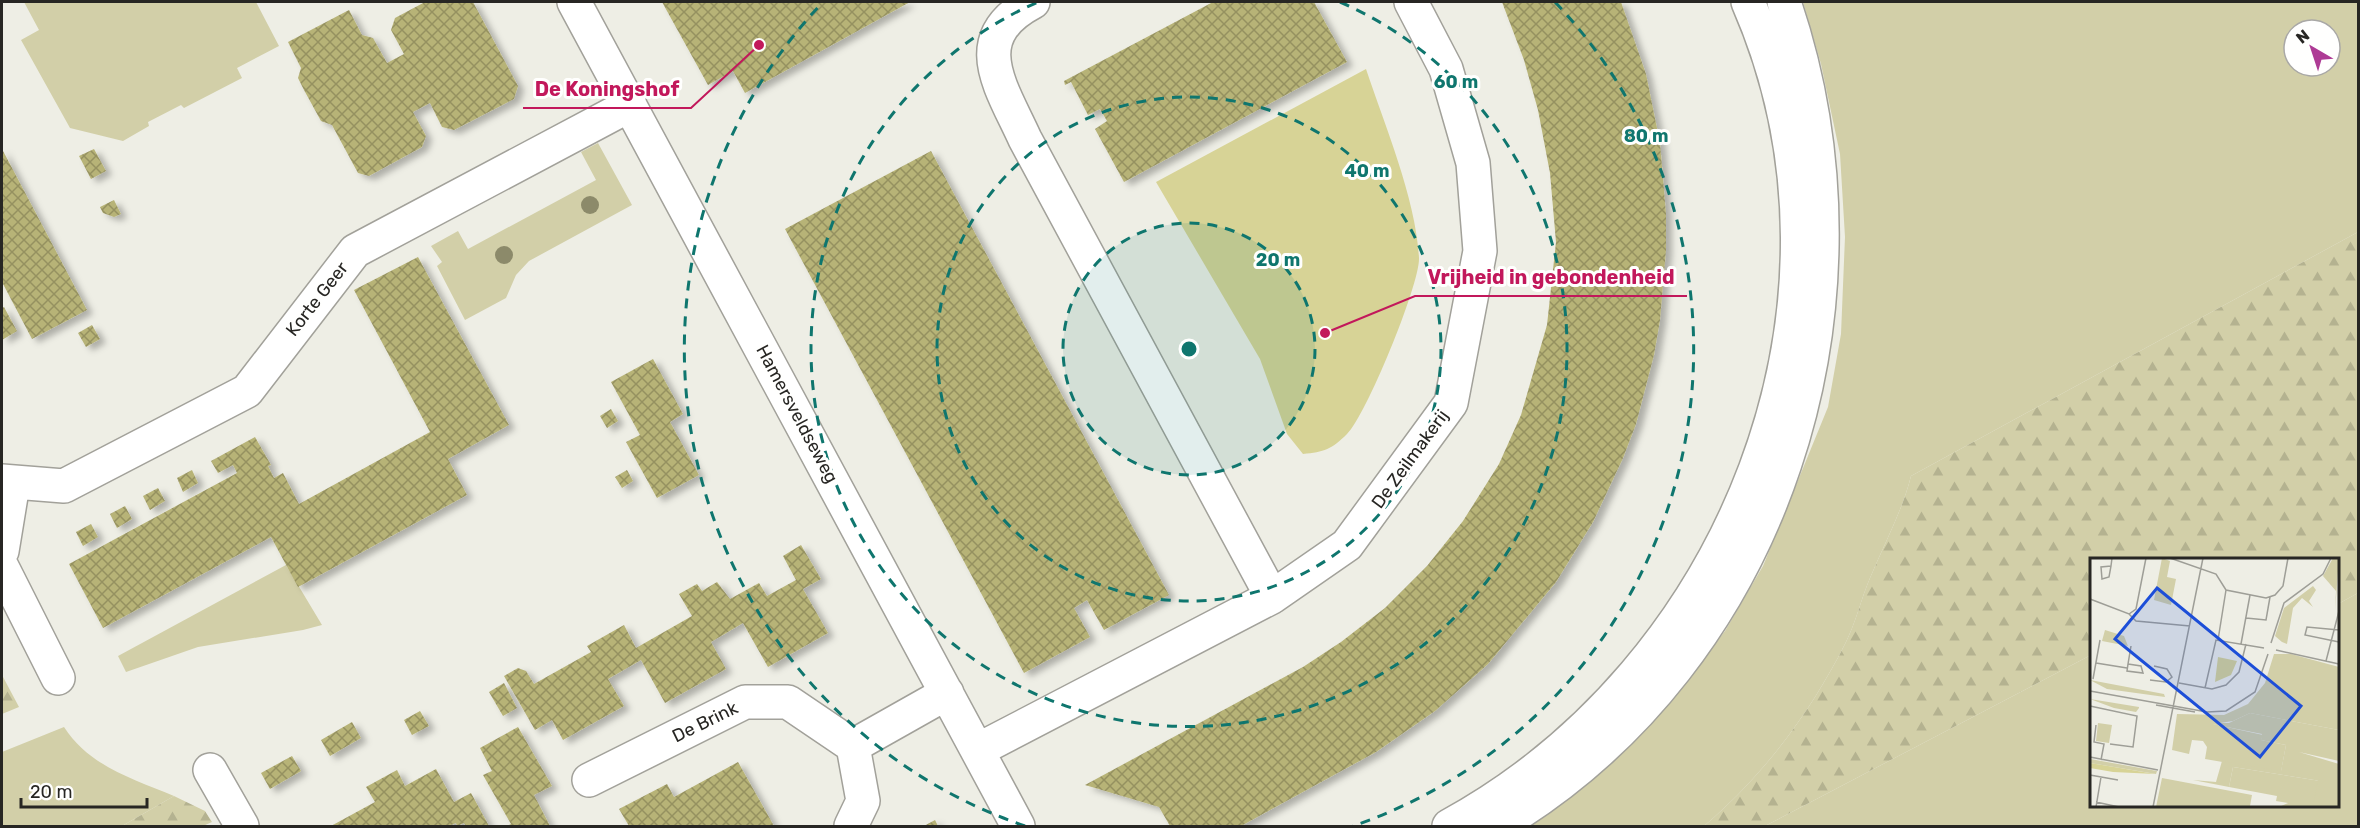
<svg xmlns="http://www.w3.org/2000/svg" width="2360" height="828" viewBox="0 0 2360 828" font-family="Rubik,sans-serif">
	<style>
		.grass { fill: #d2cfa8; fill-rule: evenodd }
		.forest { fill: url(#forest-firs) }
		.water { fill: #d7d396 }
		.building { fill: url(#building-cross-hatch); filter: url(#shadow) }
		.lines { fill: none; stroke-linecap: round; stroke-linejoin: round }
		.minor-casing { stroke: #a2a19a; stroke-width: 36 }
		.minor { stroke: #fff; stroke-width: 33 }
		.tree { fill: #8c8a6a }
		.ring { fill: none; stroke: #0f766e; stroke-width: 3; stroke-dasharray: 10 8 }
		.labels { text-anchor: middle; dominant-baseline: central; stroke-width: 6; stroke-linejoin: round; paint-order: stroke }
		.street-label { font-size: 18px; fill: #272623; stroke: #fffffe }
		.inset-road { fill: none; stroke: #9e9e97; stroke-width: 1.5 }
		.view { fill: #1d4ed8; fill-opacity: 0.15; stroke: #1d4ed8; stroke-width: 3 }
		.inset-edge { fill: none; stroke: #272623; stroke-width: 3 }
		.centre { fill: #0f766e; stroke: #fffffe; stroke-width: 3 }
		.ring-label { font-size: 18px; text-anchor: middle; font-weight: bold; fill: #0f766e; stroke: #fffffe; stroke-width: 6; stroke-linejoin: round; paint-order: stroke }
		.leader { fill: none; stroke: #c2185b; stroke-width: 2 }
		.callout-dot { fill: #c2185b; stroke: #fffffe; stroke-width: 2 }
		.callout-label { font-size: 20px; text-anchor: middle; font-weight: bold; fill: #c2185b; stroke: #fffffe; stroke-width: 6; stroke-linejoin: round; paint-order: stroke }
	</style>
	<defs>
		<pattern id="forest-firs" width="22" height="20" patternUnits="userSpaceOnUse" patternTransform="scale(1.5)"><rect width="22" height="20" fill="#d2cfa8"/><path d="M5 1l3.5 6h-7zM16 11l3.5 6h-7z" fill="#b4b290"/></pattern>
		<pattern id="building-cross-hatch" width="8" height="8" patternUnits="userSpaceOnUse" patternTransform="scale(1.5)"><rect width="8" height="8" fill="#b7b377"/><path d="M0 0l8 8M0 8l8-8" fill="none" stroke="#959161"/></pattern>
		<filter id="shadow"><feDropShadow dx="6" dy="4" stdDeviation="3" flood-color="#0004"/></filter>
	</defs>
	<rect width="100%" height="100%" fill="#eeeee5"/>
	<path class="grass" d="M24 2H256L279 46 237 68 242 78 184 108 181 105 148 122 149 126 123 141 70 128 21 40 39 30Z
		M1803 2H2358V232L1911 476C1902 512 1884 544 1870 578 1861 599 1856 622 1846 642 1811 712 1763 776 1704 826H1528L1591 781 1665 706 1725 631 1763 566 1828 407 1841 334 1845 237 1840 154 1821 64ZM2294 30H2330V66H2294Z
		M598 143 632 205 529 261 516 275 506 298 465 320 437 266 442 262 431 246 458 231 468 249 596 180 581 152Z
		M286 565 322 625 303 630 198 647 126 672 118 656Z
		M2358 593V826H1765L2091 655 2092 806H2338V604Z
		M64 727C89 766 133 779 174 796L122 826H2V752Z"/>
	<path class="forest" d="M2358 232V593L2338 604V560H2092L2091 655 1765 826H1704C1763 776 1811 712 1846 642 1856 622 1861 599 1870 578 1884 544 1902 512 1911 476Z
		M2 675 19 707 2 714Z
		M174 796 205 811 212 822 203 826H122Z"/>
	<path class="water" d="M1366 69C1385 126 1416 199 1419 258 1420 284 1366 416 1347 434 1332 449 1324 452 1303 454L1287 434 1260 359 1156 182Z"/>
	<path class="building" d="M425 2H473L518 86 514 99 454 130 442 127 430 103 413 112 426 136 422 147 369 176 358 173 332 125 321 121 304 90 298 78 301 68 288 42 349 10 362 35 373 38 387 63 404 54 391 30 395 18Z
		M662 2H910L745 93 733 71 708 85Z
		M1213 2H1314L1347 62 1124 182 1095 129 1107 121 1100 109 1088 115 1071 82 1065 85 1064 81Z
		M1502 2H1621L1646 74 1660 143 1666 214V250L1660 320 1654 355 1636 424 1623 458 1593 522 1556 582 1488 664 1435 711 1376 752 1241 826H1170L1159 807 1085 785 1303 667 1341 642 1385 608 1427 566 1463 521 1499 464 1521 415 1547 325 1556 242 1550 173 1538 110 1524 60Z
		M2 149 87 310 32 339 2 282Z
		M94 149 106 171 91 179 79 156Z
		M931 151 1169 595 1104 630 1087 600 1074 608 1090 637 1024 673 785 229Z
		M114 200 121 214 114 217 103 213 100 207Z
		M418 257 509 425 448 459 467 495 298 587 271 537 103 628 69 564 237 473 233 465 218 473 211 461 255 437 271 465 268 466 274 478 283 473 299 504 430 432 354 290Z
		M4 307 17 331 2 340V308Z
		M92 325 100 339 86 347 78 333Z
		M653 359 683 414 670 422 699 475 657 498 626 442 640 435 611 382Z
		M611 409 618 421 607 428 600 416Z
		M192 470 198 483 183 492 177 478Z
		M627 470 633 481 622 488 615 477Z
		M158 488 165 501 150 510 143 496Z
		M125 506 132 519 117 528 110 514Z
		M91 524 98 537 83 546 76 532Z
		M801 545 821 579 803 589 828 633 768 667 743 623 711 642 726 669 665 703 641 660 608 679 624 706 563 740 552 720 535 730 504 676 518 668 526 671 534 684 591 652 587 646 624 625 636 648 692 616 679 594 697 584 702 591 717 582 730 599 759 583 767 596 796 580 783 556Z
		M504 683 517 708 503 716 489 692Z
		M420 711 429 726 412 735 404 720Z
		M352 722 361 738 330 756 321 740Z
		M518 727 552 786 534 795 550 826H507L511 824 483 775 492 771 480 748Z
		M292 756 301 771 270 789 261 773Z
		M738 762 774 826H629L619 809 667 784 674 797Z
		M436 769 454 802 471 793 489 826H466L464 823 457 826 456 823 449 826H331L375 802 366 787 397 770 405 786Z
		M935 820 938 826H924Z"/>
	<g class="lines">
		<g class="minor-casing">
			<path id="minor" d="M574 2 1018 826
				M1033 2C965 38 1001 86 1025 139L1272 597
				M2 481 64 486 247 391 355 251 630 105
				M2 551 13 484
				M2 567 58 678
				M853 746 947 693
				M978 750 1272 597 1347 545 1451 403 1480 251 1473 163 1446 69 1411 2
				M210 770 242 826
				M589 780 745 702H788L853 746 863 801 851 826
				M1449 826C1734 670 1881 306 1748 2
				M1498 826C1778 659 1887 304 1784 2"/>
		</g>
		<use href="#minor" class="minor"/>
	</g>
	<g class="tree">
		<circle cx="590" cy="205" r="9"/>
		<circle cx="504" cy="255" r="9"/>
	</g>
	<circle cx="1189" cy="349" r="126" fill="#0f766e" fill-opacity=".12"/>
	<g class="ring">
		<circle cx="1189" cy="349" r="126"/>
		<circle cx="1189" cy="349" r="252"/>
		<path d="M1340 2A378 378 0 1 1 1038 2"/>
		<path d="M1025 826A504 504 0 0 1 823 2M1555 2A504 504 0 0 1 1353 826"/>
	</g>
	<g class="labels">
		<g class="street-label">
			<text transform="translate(317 299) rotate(-52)">Korte Geer</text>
			<text transform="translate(797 414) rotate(62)">Hamersveldseweg</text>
			<text transform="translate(1410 459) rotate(-54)">De Zeilmakerij</text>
			<text transform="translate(705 722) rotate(-26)">De Brink</text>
		</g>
	</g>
	<g transform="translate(2090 558)">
		<rect width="249" height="249" fill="#eeeee5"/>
		<path d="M72 0 80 3 77 19 86 21 81 47 64 42ZM223 28 226 32 219 43 223 49 212 40 203 50 197 86 192 84 185 78 194 50ZM15 72 34 78 38 88 12 83ZM184 96H201L249 109V172L160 155 143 163 123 166 173 177 171 182 196 187 191 214 115 201 117 189 113 183 102 182 99 196 82 192 87 156 134 157 158 146 175 125ZM8 165 22 167 19 185 6 183ZM0 201 67 213 66 216 0 205ZM143 209 249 226V249H189L198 245 186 243 187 238 139 229ZM72 220 162 237 160 248 66 249Z" fill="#d2cfa8"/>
		<path d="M243 0H249L245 53 246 33 233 18ZM0 122 74 136 75 139 17 131ZM0 141 49 149V150L46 154 24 150ZM160 155 249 172V203L209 194 249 206V226L143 209 139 229 103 222 126 224 132 203 191 213 196 187 171 182 172 176 117 165H139Z" fill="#d2cfa8"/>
		<path d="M228 221 249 225V249H223Z" fill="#d2cfa8"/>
		<path d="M128 99 147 103 141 117 125 124ZM0 205 24 209 65 216 23 214 0 210Z" fill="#d7d396"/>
		<path class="inset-road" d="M80 0 126 16 136 32 176 40 185 37 193 28 198 0M21 8 11 9 12 21 19 19 21 8 22 0M0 41 39 56 46 51 56 0M39 56 46 63 100 68M156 60 176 62 180 39M249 72 217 69 215 77 249 84M128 82 136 32M181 85 194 45 233 16 241 0M151 86 160 37M186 92 249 106M236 103 249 53M6 105 37 110M38 106 51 108 53 115 37 113 38 106 41 88M3 121 10 82M60 122 76 124 82 119 77 111 64 108M89 125 122 131 136 127 149 114 156 86M115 130 126 82 174 90M0 133 117 154 136 153 165 134 178 96M66 147 105 154M0 148 47 158 43 189 20 186M6 167 4 184 14 186 11 202M0 199 68 212M0 217 28 222M6 244 29 249M6 249 11 219M63 249 113 0"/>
		<path class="view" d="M67 30 211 148 170 199 25 81Z"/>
		<rect width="249" height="249" class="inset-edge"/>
	</g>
	<circle cx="1189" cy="349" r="9" class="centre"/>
	<g class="ring-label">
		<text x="1456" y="88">60 m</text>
		<text x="1646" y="142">80 m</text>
		<text x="1367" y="177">40 m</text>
		<text x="1278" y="266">20 m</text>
	</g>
	<path class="leader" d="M759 45L691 108H523M1325 333L1415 296H1687"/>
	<g class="callout-dot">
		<circle cx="759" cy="45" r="6"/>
		<circle cx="1325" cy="333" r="6"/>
	</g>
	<g class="callout-label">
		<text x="607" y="96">De Koningshof</text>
		<text x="1551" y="284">Vrijheid in gebondenheid</text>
	</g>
	<rect width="2360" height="828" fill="none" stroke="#272623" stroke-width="6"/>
	<g transform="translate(2312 48) rotate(321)"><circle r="28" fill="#fffffe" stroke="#a9a8a6" stroke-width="1.5"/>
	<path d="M0-4.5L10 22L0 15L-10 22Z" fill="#ae3b95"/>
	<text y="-9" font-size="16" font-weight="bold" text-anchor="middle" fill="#272623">N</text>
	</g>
	<path d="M21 798v9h126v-9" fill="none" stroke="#272623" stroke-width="3"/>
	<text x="30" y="798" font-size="18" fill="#272623" stroke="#fffffe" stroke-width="4.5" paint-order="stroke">20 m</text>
</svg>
